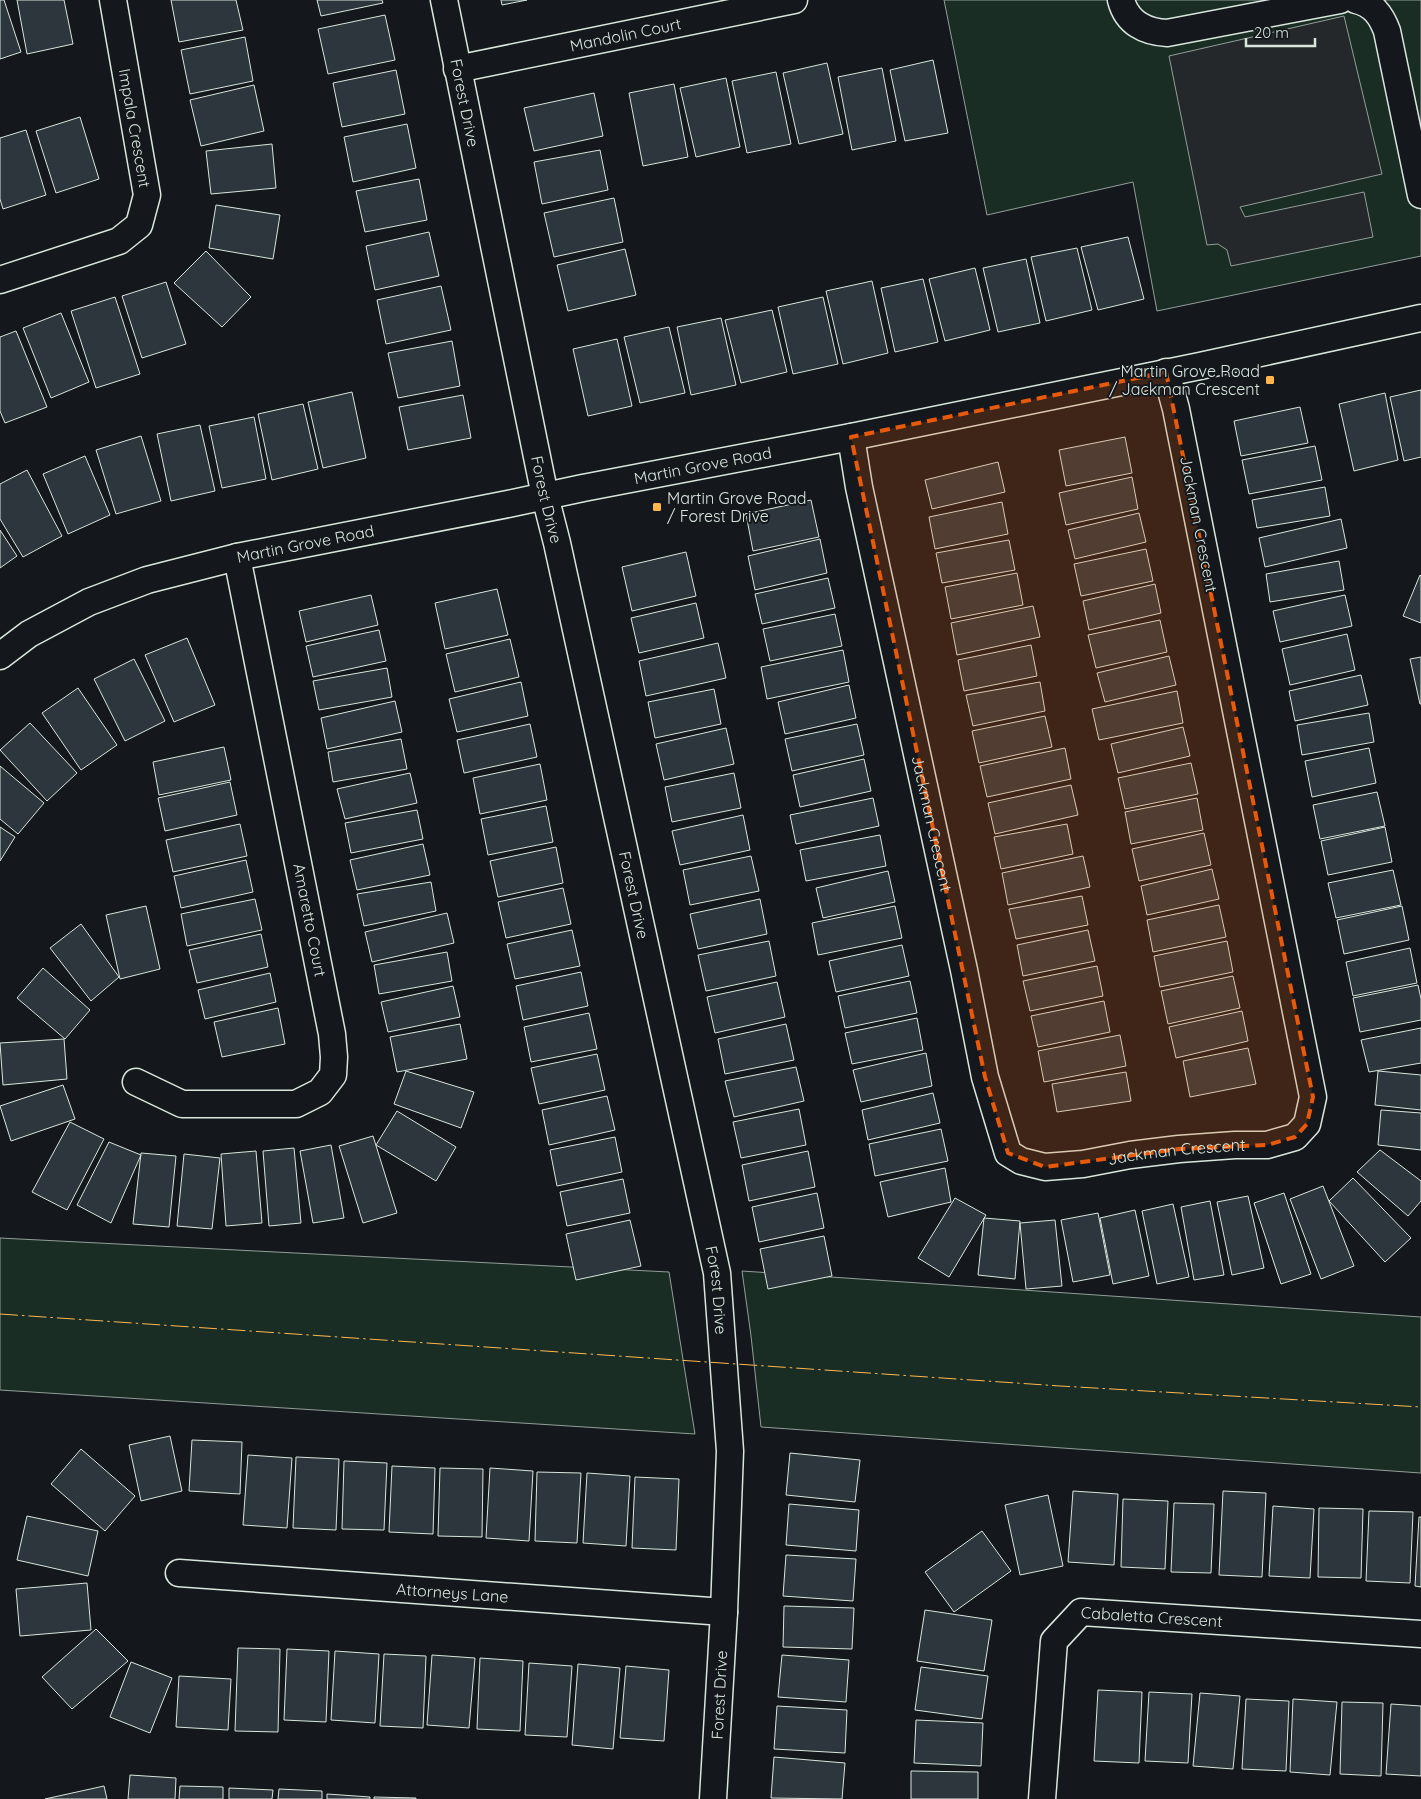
<svg xmlns="http://www.w3.org/2000/svg" width="1421" height="1799" viewBox="0 0 1421 1799" font-family="Quicksand,sans-serif">
	<style>
		.green { fill: #1a2d24; stroke: #939e99 }
		.parking { fill: #24282b; stroke: #939e99 }
		.building { fill: #2c363c; stroke: #d8e6dc }
		.lines { fill: none; stroke-linecap: round; stroke-linejoin: round }
		.minor-casing { stroke: #d8e6dc; stroke-width: 29 }
		.minor { stroke: #14181c; stroke-width: 26 }
		.power { stroke: #ffb74d; stroke-width: 1; stroke-dasharray: 18 4 2.5 4; stroke-linecap: butt }
		.marked { fill: #e8590c; fill-opacity: 0.2; stroke: #e8590c; stroke-width: 4; stroke-dasharray: 10 6; stroke-linejoin: round }
		.poi-dot { fill: #ffb74d; stroke: #14181c; stroke-width: 2 }
		.labels { text-anchor: middle; dominant-baseline: central; stroke-width: 4; stroke-linejoin: round; paint-order: stroke }
		.street-label { font-size: 16px; fill: #d8e6dc; stroke: #14181c }
		.poi-label { font-size: 16px; fill: #d8e6dc; stroke: #14181c; text-anchor: end }
	</style>
	<rect width="100%" height="100%" fill="#14181c"/>
	<path class="green" d="M944 0H1421V256L1157 311 1133 182 987 215Z
		M0 1238 669 1272 695 1434 0 1390Z
		M742 1271 1421 1317V1473L761 1427 751 1336Z"/>
	<path class="parking" d="M1344 16 1382 174 1240 207 1245 217 1364 192 1373 237 1231 266 1227 250 1218 244 1207 245 1169 56Z"/>
	<path class="building" d="M0 0H4L21 52 0 59Z
		M17 0H64L73 44 27 54Z
		M171 0H236L243 30 179 42Z
		M317 0H382L383 3 321 16Z
		M501 0H527L502 5Z
		M385 15 395 60 328 74 318 29Z
		M245 37 253 81 190 94 181 50Z
		M933 60 948 133 905 141 890 70Z
		M827 63 843 134 799 144 783 73Z
		M882 68 896 141 852 150 838 77Z
		M396 70 405 114 342 127 333 83Z
		M776 72 791 144 747 153 732 81Z
		M726 78 740 147 696 157 680 88Z
		M674 84 688 157 643 166 629 93Z
		M254 85 264 131 201 146 190 100Z
		M594 93 603 136 534 151 524 108Z
		M80 117 99 179 56 193 36 131Z
		M407 124 416 168 353 182 344 137Z
		M26 130 46 195 3 209 0 199V138Z
		M272 144 276 188 211 194 206 151Z
		M600 150 608 190 542 204 534 162Z
		M419 179 427 220 365 232 356 191Z
		M614 198 623 242 554 257 544 213Z
		M216 205 280 215 273 259 209 248Z
		M429 232 439 276 375 290 366 246Z
		M1128 237 1144 299 1098 310 1081 247Z
		M1077 248 1092 310 1046 321 1031 257Z
		M625 249 636 295 568 311 557 265Z
		M206 251 251 297 222 327 174 283Z
		M1026 259 1040 323 998 332 983 268Z
		M975 268 990 330 945 341 929 279Z
		M923 279 938 342 895 352 881 288Z
		M872 281 888 353 843 364 826 291Z
		M166 282 186 344 142 358 122 296Z
		M441 286 451 330 386 344 377 300Z
		M115 297 140 374 96 388 71 311Z
		M823 297 838 364 793 374 778 307Z
		M772 310 787 372 741 383 725 320Z
		M61 313 89 382 51 398 23 328Z
		M721 318 736 385 691 395 677 327Z
		M669 327 685 393 640 403 624 337Z
		M16 331 47 407 5 423 0 411V337Z
		M617 339 632 406 588 416 573 349Z
		M452 341 460 386 398 398 388 353Z
		M1421 390V457L1404 461 1390 397Z
		M352 392 366 458 323 468 308 402Z
		M1385 393 1398 460 1354 471 1339 404Z
		M463 395 471 438 408 450 399 407Z
		M303 404 318 469 272 480 258 414Z
		M1300 407 1308 443 1241 456 1234 421Z
		M254 417 266 479 222 488 209 426Z
		M200 425 215 491 171 501 157 434Z
		M141 436 161 501 116 514 96 450Z
		M1125 437 1132 473 1066 486 1059 450Z
		M1315 446 1322 480 1249 494 1242 460Z
		M85 456 110 515 68 534 43 474Z
		M998 462 1005 492 932 509 925 480Z
		M27 470 62 536 23 557 0 519V484Z
		M1132 477 1138 509 1066 525 1059 493Z
		M1325 487 1330 516 1257 528 1252 500Z
		M811 500 819 537 753 551 746 514Z
		M1002 502 1008 534 935 549 929 517Z
		M1139 513 1146 542 1075 559 1068 530Z
		M1341 519 1347 548 1265 567 1259 538Z
		M0 530 17 556 0 568Z
		M820 539 827 573 755 590 748 556Z
		M1009 540 1015 570 942 583 936 553Z
		M1146 549 1153 581 1081 596 1074 564Z
		M686 552 696 596 632 611 622 567Z
		M1339 561 1344 590 1270 602 1266 574Z
		M1017 573 1023 605 951 619 945 587Z
		M1420 575 1421 576V623L1403 616Z
		M828 578 835 608 762 624 755 594Z
		M1155 584 1161 613 1089 630 1083 601Z
		M497 589 508 635 445 649 435 603Z
		M371 595 378 625 306 642 299 611Z
		M1345 595 1352 626 1280 642 1273 611Z
		M696 603 704 638 639 653 631 618Z
		M1033 606 1040 637 957 655 951 623Z
		M835 614 842 646 770 661 763 629Z
		M1160 620 1167 652 1096 668 1088 635Z
		M379 630 386 661 313 677 306 646Z
		M1347 634 1355 670 1290 685 1282 649Z
		M187 638 215 705 174 722 145 655Z
		M510 639 519 677 455 692 446 654Z
		M718 643 726 678 646 696 639 661Z
		M1031 645 1037 676 964 691 958 660Z
		M843 650 849 682 767 699 761 667Z
		M1169 656 1176 685 1105 702 1097 673Z
		M1421 657V704H1420L1410 659Z
		M134 659 165 721 125 741 94 679Z
		M387 668 392 697 319 710 313 681Z
		M1361 675 1368 705 1295 721 1289 691Z
		M521 682 528 716 457 732 449 699Z
		M1040 682 1045 711 973 726 966 695Z
		M849 685 856 718 785 734 778 702Z
		M78 688 117 745 81 770 42 713Z
		M714 689 721 724 655 738 648 702Z
		M1177 691 1183 723 1099 740 1092 709Z
		M395 701 402 732 327 749 321 718Z
		M1369 713 1374 742 1302 755 1297 725Z
		M1045 716 1052 747 979 763 972 731Z
		M30 723 77 773 47 801 0 750Z
		M530 724 537 757 464 773 457 740Z
		M857 724 864 755 792 771 785 739Z
		M1183 727 1190 756 1118 773 1111 744Z
		M726 728 734 764 664 780 656 744Z
		M401 739 407 769 333 782 328 752Z
		M224 747 231 780 159 795 153 762Z
		M1065 748 1071 779 987 797 980 766Z
		M1369 748 1376 783 1312 797 1305 761Z
		M864 759 871 791 800 807 793 775Z
		M1191 763 1198 794 1125 809 1118 778Z
		M540 764 547 800 480 814 473 778Z
		M0 766 44 803 18 834 0 819Z
		M410 773 417 803 345 819 337 789Z
		M734 773 741 808 672 822 665 787Z
		M230 782 237 815 165 831 158 798Z
		M1071 785 1078 815 995 834 988 803Z
		M1377 792 1385 826 1320 839 1313 805Z
		M873 798 879 826 796 844 790 815Z
		M1197 798 1203 830 1131 844 1125 812Z
		M546 806 553 842 488 855 481 819Z
		M417 810 423 839 351 853 345 823Z
		M743 815 750 850 680 865 672 831Z
		M240 824 247 856 173 872 166 840Z
		M1067 824 1073 854 1001 869 994 837Z
		M0 827 15 837 0 861Z
		M1385 827 1392 862 1328 875 1321 841Z
		M1204 833 1211 865 1139 881 1132 849Z
		M880 835 886 866 806 881 800 850Z
		M423 844 430 875 357 890 350 860Z
		M556 847 563 883 498 897 490 861Z
		M751 856 759 891 690 905 683 870Z
		M1083 856 1090 887 1008 905 1002 873Z
		M246 860 253 892 181 908 174 876Z
		M1212 869 1219 899 1147 915 1141 886Z
		M1393 870 1401 905 1336 918 1328 883Z
		M888 871 895 902 823 918 816 888Z
		M431 882 436 911 364 926 357 894Z
		M563 888 571 924 506 938 498 902Z
		M1082 896 1088 925 1016 939 1009 909Z
		M255 899 262 930 187 946 181 914Z
		M760 899 767 934 698 949 690 914Z
		M1219 905 1226 937 1153 952 1147 920Z
		M146 906 160 969 120 979 106 915Z
		M895 906 902 938 818 955 812 923Z
		M1402 906 1409 940 1344 954 1337 920Z
		M447 913 454 943 372 962 365 932Z
		M81 924 119 977 91 1001 50 948Z
		M572 930 580 966 515 979 507 944Z
		M1088 930 1095 961 1023 976 1017 945Z
		M261 934 268 967 197 983 189 950Z
		M769 941 776 976 706 991 698 955Z
		M1227 941 1233 972 1160 987 1154 956Z
		M902 945 909 976 836 992 829 961Z
		M1410 948 1417 983 1353 996 1346 962Z
		M447 952 452 981 379 994 374 965Z
		M1097 966 1103 996 1030 1011 1023 981Z
		M43 968 90 1010 65 1039 17 998Z
		M581 972 588 1006 523 1020 516 986Z
		M270 973 276 1002 205 1019 198 990Z
		M1233 976 1240 1008 1168 1024 1161 991Z
		M910 981 917 1013 845 1028 838 996Z
		M777 982 785 1017 715 1033 707 997Z
		M1418 985 1421 999V1020L1360 1032 1353 998Z
		M453 986 460 1017 388 1032 381 1002Z
		M1104 1001 1110 1032 1038 1047 1031 1016Z
		M278 1008 285 1044 222 1057 214 1022Z
		M1242 1011 1248 1041 1176 1058 1169 1027Z
		M589 1013 597 1049 531 1062 524 1027Z
		M917 1018 923 1050 852 1064 845 1033Z
		M460 1024 467 1059 397 1072 390 1037Z
		M786 1024 794 1060 725 1074 718 1039Z
		M1421 1028V1063L1369 1072 1361 1040Z
		M1120 1035 1126 1066 1044 1082 1038 1051Z
		M64 1039 67 1079 3 1085 0 1043Z
		M1248 1048 1256 1084 1190 1097 1183 1061Z
		M926 1053 932 1086 861 1102 853 1070Z
		M597 1054 605 1090 539 1104 531 1068Z
		M796 1067 804 1101 734 1117 725 1081Z
		M406 1071 474 1092 461 1128 394 1104Z
		M1378 1071 1421 1075V1110L1375 1105Z
		M1126 1072 1131 1101 1057 1112 1052 1084Z
		M63 1085 75 1119 11 1141 0 1106Z
		M933 1093 940 1123 868 1140 862 1110Z
		M607 1096 615 1130 549 1145 542 1110Z
		M799 1109 806 1145 741 1158 733 1122Z
		M1381 1110 1421 1113V1150L1378 1145Z
		M397 1111 456 1147 436 1181 376 1145Z
		M70 1122 104 1139 67 1210 32 1192Z
		M941 1129 948 1161 875 1176 869 1144Z
		M373 1136 397 1213 363 1223 339 1146Z
		M615 1137 622 1172 557 1186 550 1150Z
		M109 1142 141 1155 111 1223 77 1205Z
		M331 1145 344 1218 313 1223 300 1151Z
		M294 1148 301 1223 269 1226 263 1151Z
		M1380 1150 1421 1181V1201L1408 1216 1357 1172Z
		M256 1151 262 1223 226 1226 221 1154Z
		M808 1151 815 1187 749 1201 742 1165Z
		M141 1153 176 1156 169 1227 133 1224Z
		M184 1154 220 1158 212 1229 177 1226Z
		M945 1168 951 1202 888 1217 880 1182Z
		M1353 1178 1411 1238 1385 1262 1329 1201Z
		M623 1179 630 1213 567 1226 560 1192Z
		M1323 1186 1354 1266 1321 1279 1290 1199Z
		M817 1193 824 1228 759 1242 752 1207Z
		M1284 1193 1311 1274 1281 1284 1254 1203Z
		M1248 1196 1264 1268 1232 1275 1217 1202Z
		M955 1198 986 1215 949 1277 918 1258Z
		M1210 1201 1224 1275 1194 1280 1181 1207Z
		M1173 1204 1189 1277 1157 1284 1142 1211Z
		M1135 1210 1149 1276 1113 1284 1100 1218Z
		M1098 1213 1110 1275 1073 1282 1061 1220Z
		M984 1218 1020 1221 1015 1279 978 1275Z
		M630 1220 641 1266 576 1280 566 1234Z
		M1055 1220 1062 1286 1026 1289 1020 1223Z
		M824 1236 832 1276 768 1289 760 1249Z
		M170 1436 182 1491 141 1501 129 1445Z
		M192 1440 242 1442 240 1494 189 1491Z
		M81 1449 135 1496 105 1531 51 1484Z
		M790 1453 860 1460 855 1502 786 1495Z
		M248 1455 292 1458 287 1528 243 1525Z
		M296 1457 339 1459 336 1530 293 1528Z
		M344 1461 387 1463 384 1530 342 1529Z
		M392 1466 435 1468 433 1534 389 1532Z
		M440 1468 483 1469 482 1537 438 1536Z
		M490 1468 533 1471 529 1541 486 1538Z
		M537 1472 581 1473 577 1543 535 1541Z
		M587 1473 630 1476 626 1546 583 1543Z
		M635 1477 679 1479 676 1550 632 1548Z
		M1073 1491 1118 1494 1114 1565 1068 1562Z
		M1223 1491 1266 1493 1262 1577 1219 1575Z
		M1048 1495 1063 1566 1020 1575 1005 1505Z
		M1123 1499 1168 1501 1165 1569 1121 1567Z
		M1174 1503 1214 1504 1211 1573 1171 1572Z
		M789 1504 859 1510 856 1551 786 1545Z
		M1273 1506 1314 1509 1310 1578 1269 1576Z
		M1319 1508 1363 1509 1361 1578 1318 1577Z
		M1369 1511 1413 1512 1410 1583 1366 1581Z
		M27 1516 98 1531 88 1576 17 1560Z
		M1419 1517H1421V1587L1415 1586Z
		M982 1531 1011 1571 954 1612 925 1572Z
		M786 1555 856 1559 853 1601 783 1596Z
		M87 1583 91 1630 20 1636 16 1589Z
		M784 1606 854 1608 852 1649 783 1647Z
		M925 1610 992 1620 984 1671 917 1661Z
		M96 1629 128 1661 72 1709 42 1677Z
		M238 1648 280 1649 278 1732 235 1731Z
		M287 1649 329 1651 326 1722 284 1720Z
		M335 1651 379 1654 375 1723 331 1720Z
		M384 1654 426 1656 423 1728 380 1726Z
		M432 1655 475 1658 469 1728 427 1725Z
		M782 1655 849 1660 846 1702 778 1697Z
		M480 1658 523 1661 520 1731 477 1729Z
		M131 1662 172 1678 150 1733 110 1717Z
		M529 1663 572 1666 567 1737 525 1735Z
		M578 1664 620 1668 613 1749 572 1745Z
		M626 1666 669 1670 664 1741 620 1738Z
		M921 1667 988 1676 982 1719 915 1710Z
		M179 1676 231 1679 228 1730 176 1727Z
		M1098 1690 1142 1692 1139 1763 1094 1761Z
		M1149 1692 1192 1694 1188 1763 1145 1761Z
		M1200 1693 1240 1696 1233 1769 1193 1766Z
		M1246 1699 1289 1701 1286 1771 1242 1769Z
		M1293 1699 1337 1702 1330 1775 1290 1772Z
		M1342 1702 1383 1703 1381 1776 1340 1774Z
		M1391 1704 1421 1706V1776L1386 1774Z
		M777 1706 847 1710 845 1753 774 1749Z
		M916 1720 983 1723 981 1766 914 1763Z
		M774 1757 845 1763 842 1799 771 1798Z
		M911 1771 978 1772V1799H911Z
		M130 1775 176 1778 175 1799H128Z
		M104 1786 107 1799H45Z
		M180 1786 223 1787V1799H179Z
		M229 1788 273 1790 272 1799H229Z
		M279 1789 322 1791V1799H278Z
		M327 1794 370 1797V1799H327Z
		M374 1797 416 1798V1799H374Z"/>
	<g class="lines">
		<g class="minor-casing">
			<g id="minor">
				<path id="s1" d="M444 0 545 496 557 543 717 1273 730 1451 724 1612 713 1799"/>
				<path d="M1121 0C1127 23 1145 32 1167 33L1340 0"/>
				<path d="M1356 0C1373 4 1381 15 1387 31L1421 195"/>
				<path id="s2" d="M457 69 794 0"/>
				<path d="M0 280 119 241 139 225 147 195 113 0"/>
				<path id="s3" d="M851 437 859 487 964 970 985 1077 1008 1153 1021 1161 1045 1167 1083 1164 1130 1155 1179 1149 1235 1145H1267L1295 1137 1307 1124 1313 1097 1176 409 1166 372"/>
				<path id="s4" d="M0 656 29 634 89 602 147 580 237 557 508 504 583 488 851 437 1200 366 1421 318"/>
				<path d="M136 1082 182 1104H296L320 1092 333 1075 334 1057 332 1034 237 557"/>
				<path id="s5" d="M179 1573 724 1612"/>
				<path id="s6" d="M1042 1799 1054 1641 1081 1612 1421 1634"/>
			</g>
		</g>
		<use href="#minor" class="minor"/>
		<path class="power" d="M0 1314 1060 1386 1421 1407"/>
	</g>
	<path class="marked" d="M1166 372 1313 1097 1307 1124 1295 1137 1267 1145 1179 1149 1045 1167 1008 1153 985 1077 851 437Z"/>
	<g class="poi-dot">
		<rect x="1265" y="375" width="10" height="10" rx="2.5"/>
		<rect x="652" y="502" width="10" height="10" rx="2.5"/>
	</g>
	<g class="labels">
		<g class="street-label">
			<text stroke="none"><textPath href="#s2" startOffset="172">Mandolin Court</textPath></text>
			<text stroke="none"><textPath href="#s1" startOffset="105">Forest Drive</textPath></text>
			<text transform="translate(135 128) rotate(80)">Impala Crescent</text>
			<text stroke="none"><textPath href="#s4" startOffset="734">Martin Grove Road</textPath></text>
			<text stroke="none"><textPath href="#s1" startOffset="510">Forest Drive</textPath></text>
			<text transform="translate(1199 524) rotate(79)">Jackman Crescent</text>
			<text stroke="none"><textPath href="#s4" startOffset="329">Martin Grove Road</textPath></text>
			<text stroke="none"><textPath href="#s3" startOffset="395">Jackman Crescent</textPath></text>
			<text stroke="none"><textPath href="#s1" startOffset="915">Forest Drive</textPath></text>
			<text transform="translate(310 920) rotate(79)">Amaretto Court</text>
			<text stroke="none"><textPath href="#s3" startOffset="906">Jackman Crescent</textPath></text>
			<text stroke="none"><textPath href="#s1" startOffset="1319">Forest Drive</textPath></text>
			<text stroke="none"><textPath href="#s5" startOffset="274">Attorneys Lane</textPath></text>
			<text stroke="none"><textPath href="#s6" startOffset="269">Cabaletta Crescent</textPath></text>
			<text transform="translate(719 1695) rotate(-87)">Forest Drive</text>
		</g>
		<g class="poi-label">
			<text x="1260" y="371">Martin Grove Road<tspan x="1260" dy="18">/ Jackman Crescent</tspan></text>
			<text x="667" y="498" text-anchor="start">Martin Grove Road<tspan x="667" dy="18">/ Forest Drive</tspan></text>
		</g>
	</g>
	<path d="M1246 38v8h69v-8" fill="none" stroke="#d8e6dc" stroke-width="2.5"/>
	<text x="1254" y="38" font-size="15" fill="#d8e6dc" stroke="#14181c" stroke-width="4" paint-order="stroke">20 m</text>
</svg>
